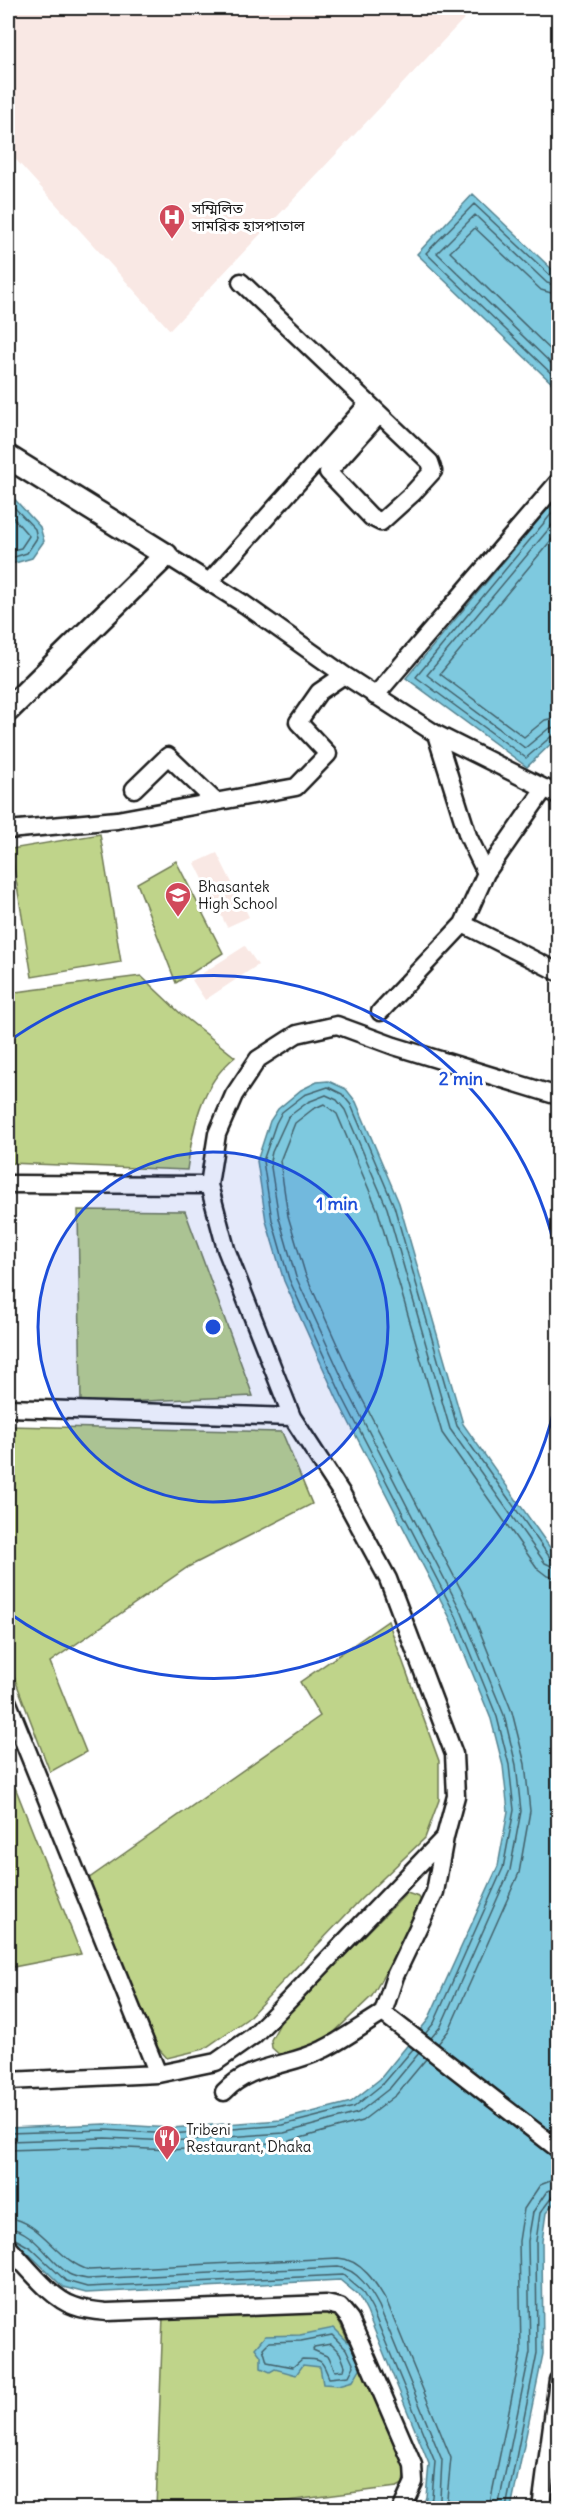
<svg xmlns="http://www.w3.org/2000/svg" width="566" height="2516" viewBox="0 0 566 2516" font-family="Delius,'Noto Sans Bengali',sans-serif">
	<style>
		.built { fill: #f9e8e4 }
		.green { fill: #bfd48a; stroke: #6e7853; stroke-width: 1.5 }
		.water { fill: #7ec9df; stroke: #578491; stroke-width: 1.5 }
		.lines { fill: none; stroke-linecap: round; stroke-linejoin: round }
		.shore { stroke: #43616a; stroke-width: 1.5 }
		.street-casing { stroke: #1c1c1c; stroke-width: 21 }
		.secondary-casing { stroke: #1c1c1c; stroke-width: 27 }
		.street { stroke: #fff; stroke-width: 16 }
		.secondary { stroke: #fff; stroke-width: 22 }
		.ring { fill: none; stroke: #1d4ed8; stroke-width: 3 }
		.labels { text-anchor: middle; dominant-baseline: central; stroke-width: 6; stroke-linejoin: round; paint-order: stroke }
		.poi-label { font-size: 15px; fill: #1c1c1c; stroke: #fff; text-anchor: start }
		.centre { fill: #1d4ed8; stroke: #fff; stroke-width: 3 }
		.ring-label { font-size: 18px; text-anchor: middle; font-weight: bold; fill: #1d4ed8; stroke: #fff; stroke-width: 6; stroke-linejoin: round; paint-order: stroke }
	</style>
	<rect width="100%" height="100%" fill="#fff"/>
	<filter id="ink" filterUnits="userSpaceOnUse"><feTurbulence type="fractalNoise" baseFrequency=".0167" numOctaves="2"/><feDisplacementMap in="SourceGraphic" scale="12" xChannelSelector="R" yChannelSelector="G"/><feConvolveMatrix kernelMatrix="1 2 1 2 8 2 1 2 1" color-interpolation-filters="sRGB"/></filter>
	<g filter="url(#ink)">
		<path class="built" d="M8 8H474L170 330 8 151Z
			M217 853 249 917 227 927 195 863Z
			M245 946 258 965 205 1000 192 980Z"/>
		<path class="green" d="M100 834 121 962 32 977 11 849Z
			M176 861 223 953 176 983 137 883Z
			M141 976 181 1014 235 1057C200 1085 193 1127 187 1170L8 1163V993Z
			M78 1210 185 1211 253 1396 81 1404Z
			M8 1426 282 1432 312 1504 188 1567 50 1662 86 1752 50 1772 8 1661Z
			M388 1621 439 1761V1800L425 1838 361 1899 247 2019 204 2049 167 2058 158 2048 88 1879 320 1716 300 1682Z
			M15 1787 81 1954 8 1968V1789Z
			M407 1893 419 1897 423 1905 372 1996 328 2038 283 2058 272 2048 271 2040 284 2016Z
			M331 2311 338 2319 405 2465 403 2484 397 2487 247 2506 246 2508H156L163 2316Z"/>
		<path class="water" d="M473 194 558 275V389L417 254Z
			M8 492 40 527 44 541 32 558 8 565Z
			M558 497V737L527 767 406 678Z
			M328 1081 346 1089 356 1102 399 1203 463 1424 558 1559V2198L546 2213 542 2241 543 2354 511 2508H422L426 2497 429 2464 367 2312 358 2295 340 2280 86 2293 63 2287 28 2253 8 2240V2128L105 2124 171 2128 281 2120 351 2102 380 2079 428 2020 498 1866 508 1811 503 1766 491 1719 450 1618 337 1399 284 1281 266 1221 257 1161 270 1121 278 1109 301 1090 317 1082Z
			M334 2328 351 2345 361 2367 353 2381 339 2385 323 2384 320 2367 303 2365 296 2375 275 2369 270 2372 261 2368V2356L255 2348 265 2336 300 2335Z"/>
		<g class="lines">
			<path class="shore" d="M558 279 552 277 474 204 426 253 558 380
				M558 286 547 283 475 215 437 253 558 370
				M558 295 541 290 475 228 450 252 558 357
				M8 501 35 529 37 538 27 553 8 559
				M558 506 416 677 526 758 553 735 558 733
				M8 512 29 536 21 548 8 551
				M558 518 427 675 525 748 548 729 558 726
				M558 532 440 674 524 737 545 720 558 717
				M425 2034 434 2023 503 1868 514 1810 509 1765 497 1717 456 1616 342 1396 289 1279 272 1220 263 1161 276 1123 282 1112 304 1095 328 1087 342 1094 351 1105 394 1206 457 1426 551 1559 558 1561
				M431 2038 441 2026 510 1870 521 1811 516 1765 504 1715 462 1613 349 1393 296 1277 279 1218 270 1161 272 1152 288 1117 308 1102 326 1095 337 1100 345 1110 387 1208 450 1429 545 1563 558 1569
				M438 2044 449 2030 519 1873 530 1811 525 1764 512 1712 471 1609 357 1389 305 1273 288 1216 280 1161 295 1123 313 1109 324 1104 337 1114 378 1211 442 1433 538 1569 547 1576 558 1578
				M8 2133 105 2130 171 2134 283 2125 354 2107 384 2083 413 2049
				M8 2141 105 2138 171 2141 284 2133 358 2113 390 2088 419 2053
				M8 2150 105 2147 171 2150 286 2142 362 2121 396 2095 426 2059
				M8 2218C41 2220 58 2262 89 2270L338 2258C361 2259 377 2284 387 2302L451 2458 446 2508
				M8 2228C33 2229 49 2261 69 2274 74 2277 82 2278 88 2279L338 2267C358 2269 371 2291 379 2306L442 2460 440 2498 436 2508
				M8 2235 31 2248 66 2281 87 2287 343 2275 362 2291 372 2309 435 2462 432 2497 428 2508
				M332 2335 346 2349 354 2366 349 2376 329 2378C322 2361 324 2359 302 2359L293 2367 267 2362 263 2348 269 2342 301 2341Z
				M331 2344 340 2353 345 2366 344 2370 335 2371 329 2357 313 2350 314 2347Z
				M489 2508 521 2352 519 2241 524 2209 540 2185 558 2178
				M498 2508 530 2352 528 2241 533 2212 547 2191 558 2187
				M506 2508 537 2353 536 2241 540 2213 552 2197 558 2195"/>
			<g class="street-casing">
				<path id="street" d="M241 282 430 462 433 471 413 493 381 522 371 517 328 472 378 416
					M166 555 244 604 344 675 436 734 558 795
					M209 582 367 405
					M375 696 558 482
					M436 734 468 836 486 873
					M134 789 168 756 216 802
					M8 830 117 820 296 787 328 754 298 722 319 692 344 675
					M463 924 558 972
					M380 1012 463 924 486 873 545 788
					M8 1184 209 1185
					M8 1408 292 1417
					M8 1703 158 2074
					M383 2013 558 2149
					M8 2081 158 2074 216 2062 253 2036 288 2001 445 1837 456 1796 454 1754 388 1579 342 1494 292 1417 226 1249 209 1185 217 1134 234 1095 258 1059 297 1034 337 1025 394 1046 558 1096
					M224 2092C251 2063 290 2067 324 2049 344 2039 363 2025 383 2013L395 1976 435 1892 445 1837
					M8 2247C25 2264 51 2299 74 2306 84 2310 96 2311 107 2312L326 2304 340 2307 350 2319 413 2465 414 2482 402 2508
					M541 2508 558 2380"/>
			</g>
			<g class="secondary-casing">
				<path id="secondary" d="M8 457 166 555 8 710"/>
			</g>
			<use href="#street" class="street"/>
			<use href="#secondary" class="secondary"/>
		</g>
	</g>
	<circle cx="213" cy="1327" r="175" fill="#1d4ed8" fill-opacity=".12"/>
	<g class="ring">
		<circle cx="213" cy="1327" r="175"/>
		<path d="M558 1391A351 351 0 0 1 9 1613M9 1041A351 351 0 0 1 558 1263"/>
	</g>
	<defs>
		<g id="hospital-pin" transform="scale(1.35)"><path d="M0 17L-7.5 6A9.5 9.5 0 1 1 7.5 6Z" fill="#d1495b" stroke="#fff"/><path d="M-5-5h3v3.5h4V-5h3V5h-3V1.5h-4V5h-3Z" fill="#fff"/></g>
		<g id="school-pin" transform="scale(1.35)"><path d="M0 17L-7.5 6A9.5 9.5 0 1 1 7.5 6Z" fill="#d1495b" stroke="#fff"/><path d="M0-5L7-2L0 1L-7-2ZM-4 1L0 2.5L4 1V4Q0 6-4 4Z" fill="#fff"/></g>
		<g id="restaurant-pin" transform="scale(1.35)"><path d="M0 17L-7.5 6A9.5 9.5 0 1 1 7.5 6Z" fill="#d1495b" stroke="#fff"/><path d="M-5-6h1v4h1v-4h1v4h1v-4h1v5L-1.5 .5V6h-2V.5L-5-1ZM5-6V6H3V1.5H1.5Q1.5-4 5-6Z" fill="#fff"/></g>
	</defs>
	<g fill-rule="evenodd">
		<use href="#hospital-pin" x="172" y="217"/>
		<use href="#school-pin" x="178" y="895"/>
		<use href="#restaurant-pin" x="167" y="2138"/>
	</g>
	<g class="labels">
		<g class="poi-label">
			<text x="192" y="208">সম্মিলিত<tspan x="192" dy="17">সামরিক হাসপাতাল</tspan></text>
			<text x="198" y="886">Bhasantek<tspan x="198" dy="17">High School</tspan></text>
			<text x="186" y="2129">Tribeni<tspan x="186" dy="17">Restaurant, Dhaka</tspan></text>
		</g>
	</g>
	<circle cx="213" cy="1327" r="9" class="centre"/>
	<g class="ring-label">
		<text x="461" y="1085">2 min</text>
		<text x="337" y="1210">1 min</text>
	</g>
	<rect width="566" height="2516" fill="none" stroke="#fff" stroke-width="30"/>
	<rect x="15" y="15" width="536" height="2486" fill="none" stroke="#1c1c1c" stroke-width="2" filter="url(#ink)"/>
</svg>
